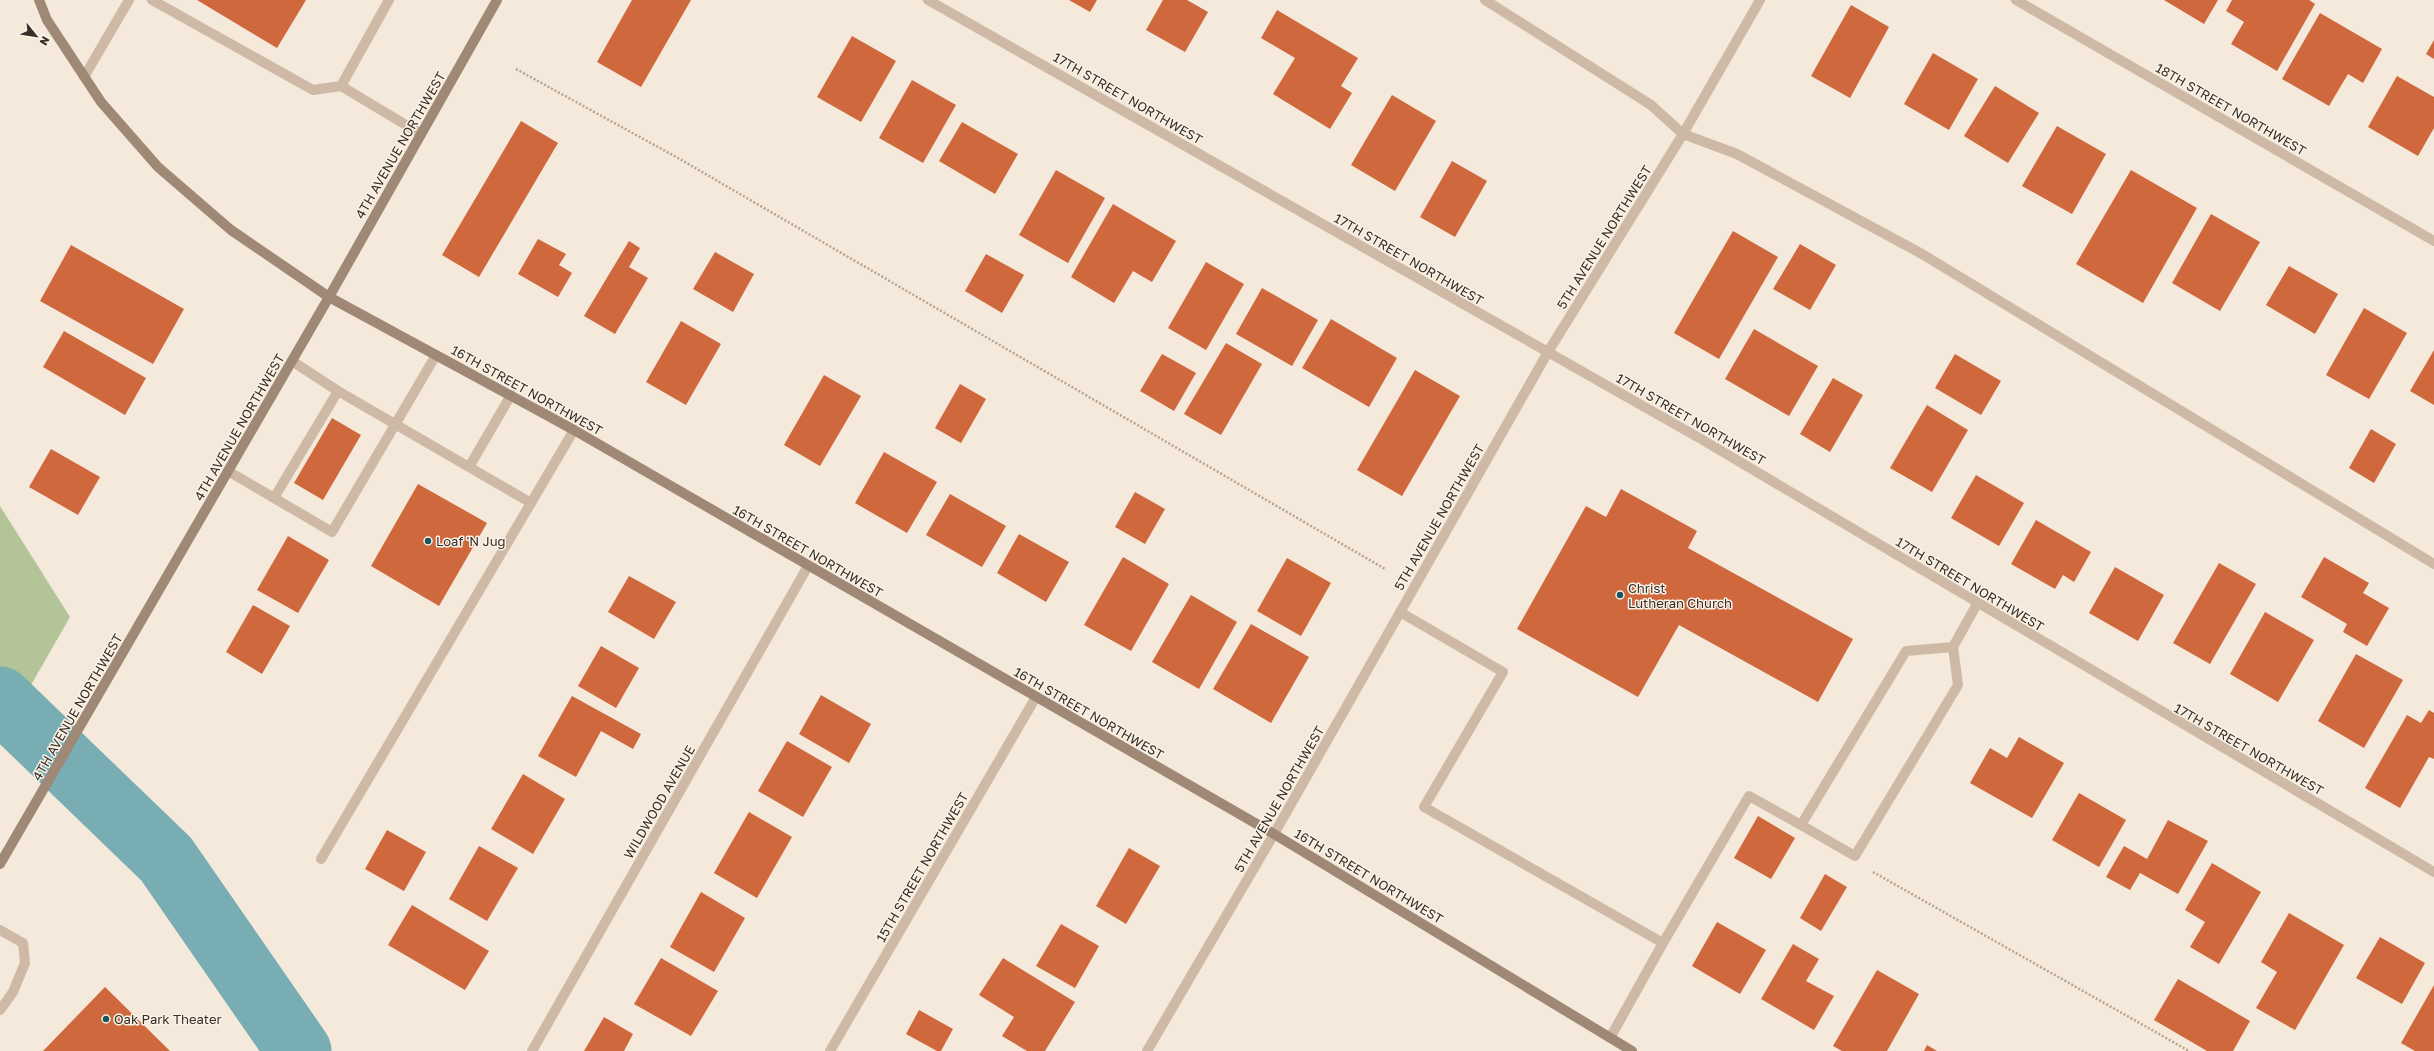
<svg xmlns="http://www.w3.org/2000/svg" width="2434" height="1051" viewBox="0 0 2434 1051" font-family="'Golos Text',sans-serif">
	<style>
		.green { fill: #b3c499 }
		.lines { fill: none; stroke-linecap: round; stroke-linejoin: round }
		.river { stroke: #77adb3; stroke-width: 65 }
		.building { fill: #cf683d }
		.path { stroke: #b8a38f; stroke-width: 2.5; stroke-dasharray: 2 2; stroke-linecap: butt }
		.lane { stroke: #cdb9a5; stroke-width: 10 }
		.street { stroke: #cdb9a5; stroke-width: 10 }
		.secondary { stroke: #a08876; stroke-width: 10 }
		.poi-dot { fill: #19545c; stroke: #fbf3e7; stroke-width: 1.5 }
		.labels { text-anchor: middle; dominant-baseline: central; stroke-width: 3; stroke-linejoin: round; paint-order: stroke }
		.street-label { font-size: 13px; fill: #382d27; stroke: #fbf3e7 }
		.poi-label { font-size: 13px; fill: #382d27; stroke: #fbf3e7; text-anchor: start }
	</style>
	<rect width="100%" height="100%" fill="#f4e9da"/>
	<path class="green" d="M0 506 70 617 0 739Z"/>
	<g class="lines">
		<path class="river" d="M0 699 166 859 299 1051"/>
	</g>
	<path class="building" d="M197 0H306L277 48Z
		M632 0H691L641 87 597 62Z
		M1069 0H1097L1090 12Z
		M1163 0H1187L1208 12 1185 52 1146 30Z
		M2164 0H2218L2204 24Z
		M2232 0H2309L2315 4 2277 71 2231 44 2244 22 2226 11Z
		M1851 5 1889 27 1850 98 1811 76Z
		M1277 10 1358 58 1341 86 1352 93 1330 129 1273 94 1295 58 1261 38Z
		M2320 13 2382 49 2363 83 2348 74 2329 106 2282 79Z
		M852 36 896 61 861 122 817 97Z
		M2434 40V59L2426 54Z
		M1933 53 1978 79 1949 130 1904 104Z
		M2397 76 2434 97V128L2418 156 2368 127Z
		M912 80 956 105 923 163 879 138Z
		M1995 86 2039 113 2008 163 1964 136Z
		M1392 95 1436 121 1395 191 1351 165Z
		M521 121 558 143 479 277 442 255Z
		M962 122 1018 154 995 194 939 161Z
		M2057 126 2106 154 2072 214 2022 186Z
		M1452 161 1487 181 1455 237 1420 217Z
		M1056 170 1105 198 1068 263 1019 235Z
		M2131 170 2197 208 2143 303 2076 264Z
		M1113 204 1176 241 1152 282 1133 271 1114 303 1071 277Z
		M2211 214 2260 242 2220 311 2172 283Z
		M1733 231 1778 257 1719 359 1674 333Z
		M538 239 566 254 559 265 572 273 558 297 518 274Z
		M629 241 640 248 629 267 648 278 615 334 584 316Z
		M1800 244 1836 265 1810 310 1773 289Z
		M71 245 184 309 153 364 40 301Z
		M715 252 754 274 733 312 693 289Z
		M986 254 1024 275 1002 313 965 291Z
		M1206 262 1244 284 1206 350 1168 328Z
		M2289 266 2338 294 2315 334 2266 305Z
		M1262 288 1318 320 1292 366 1236 334Z
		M2364 308 2407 333 2369 399 2326 375Z
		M1331 319 1397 358 1369 407 1302 368Z
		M681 321 721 344 686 405 646 382Z
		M1754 329 1818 366 1789 416 1725 379Z
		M64 331 146 378 125 415 43 367Z
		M1226 343 1262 364 1221 435 1184 414Z
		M2434 350V405L2410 391Z
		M1162 354 1196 373 1174 411 1140 391Z
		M1955 354 2001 381 1981 415 1935 388Z
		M1415 370 1460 396 1402 496 1357 470Z
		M824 375 861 396 820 466 784 445Z
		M1833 378 1863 395 1830 452 1800 434Z
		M960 384 986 399 961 443 935 428Z
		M1927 405 1968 430 1932 492 1890 468Z
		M332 418 361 435 323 500 294 483Z
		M2371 429 2396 444 2374 483 2349 468Z
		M51 449 100 477 78 515 29 487Z
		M884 452 937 482 907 533 855 503Z
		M1976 475 2024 503 1999 546 1951 518Z
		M418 484 487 523 439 606 371 566Z
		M1621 489 1697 531 1688 548 1853 639 1818 702 1679 625 1638 697 1517 629 1586 506 1606 517Z
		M1135 492 1165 509 1145 544 1115 527Z
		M950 494 1006 526 982 567 926 535Z
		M2036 520 2091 552 2074 582 2063 575 2055 589 2011 564Z
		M1019 534 1069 562 1046 602 997 573Z
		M288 536 329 560 298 613 257 590Z
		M1123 557 1169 584 1131 651 1084 625Z
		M2324 557 2369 583 2363 593 2389 608 2367 646 2343 632 2347 624 2301 597Z
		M1287 558 1331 583 1301 636 1257 611Z
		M2219 563 2256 584 2210 664 2173 643Z
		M2115 567 2164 595 2138 641 2089 613Z
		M629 576 676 602 654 639 608 612Z
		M1191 595 1237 622 1199 689 1152 662Z
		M253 605 290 626 262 674 226 652Z
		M2265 612 2314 640 2278 702 2230 674Z
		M1251 624 1309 657 1271 723 1213 689Z
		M601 646 639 668 616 708 578 686Z
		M2356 654 2403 680 2364 748 2318 721Z
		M821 695 871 724 849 763 799 734Z
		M572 696 641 734 633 749 601 731 576 777 538 756Z
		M2429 710 2434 713V759L2429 757 2400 808 2365 788 2407 715 2421 723Z
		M2019 737 2064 763 2032 818 1970 783 1990 748 2007 758Z
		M787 741 832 767 803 817 758 791Z
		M523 774 565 799 533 854 491 829Z
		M2079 793 2126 820 2099 867 2052 840Z
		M749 812 792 837 757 898 714 873Z
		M1758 816 1795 838 1771 879 1734 858Z
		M2168 820 2208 841 2178 894 2140 873 2130 890 2106 877 2124 846 2147 859Z
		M387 830 426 852 404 891 365 869Z
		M479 846 518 868 487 921 449 899Z
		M1129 848 1160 866 1126 924 1096 906Z
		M2212 863 2261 892 2219 964 2190 947 2205 922 2185 910Z
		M1825 874 1847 887 1821 931 1800 918Z
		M701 892 745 918 714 972 670 947Z
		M412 905 489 951 465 990 388 945Z
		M2289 913 2344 945 2295 1030 2256 1008 2277 972 2261 962Z
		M1717 922 1766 950 1740 994 1692 966Z
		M1061 924 1099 946 1075 988 1036 966Z
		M2380 937 2425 963 2402 1004 2356 978Z
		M1793 944 1819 959 1806 981 1834 996 1814 1030 1761 999Z
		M661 958 718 991 691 1036 634 1004Z
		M1003 958 1075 1002 1045 1051H1027L1002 1036 1014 1017 979 995Z
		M1877 970 1919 994 1887 1051H1842L1833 1046Z
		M2178 979 2250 1021 2233 1051H2207L2154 1020Z
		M2434 985V1051H2415L2401 1043Z
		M105 987 170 1051H43Z
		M919 1010 953 1029 941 1051H937L906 1034Z
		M604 1017 633 1034 624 1051H584Z
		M1927 1045 1937 1051H1924Z"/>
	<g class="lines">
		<path class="path" d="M516 69 678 158 1385 569
			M1873 872 2189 1051"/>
		<path class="lane" d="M152 0 313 90 341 86 389 0
			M1485 0 1651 105 1683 134 1737 154 1922 254 2434 564
			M84 77 129 0
			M341 86 421 134
			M292 361 338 391
			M469 467 531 503
			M228 471 332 532 436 355
			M274 498 338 391 469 467 511 395
			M1400 612 1503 672 1424 807 1663 943 1610 1038
			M1801 825 1855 856 1958 685 1953 647
			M0 930 23 943 25 963 13 992 0 1010
			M1663 943 1749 796 1801 825 1906 651 1953 647 1977 604"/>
		<path class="street" d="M928 0 1701 439 2434 872
			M2016 0 2434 241
			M321 859 574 430
			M532 1051 808 566
			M830 1051 1036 697
			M1147 1051 1274 834 1548 352 1683 134 1760 0"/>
		<path class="secondary" d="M39 0 47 20 101 102 158 167 231 230 329 297 574 430 1274 834 1632 1051
			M0 864 329 297 497 0"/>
	</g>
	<g class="poi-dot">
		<circle cx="428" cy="541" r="4"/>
		<circle cx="1620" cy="595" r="4"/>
		<circle cx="106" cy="1019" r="4"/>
	</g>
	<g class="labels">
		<g class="street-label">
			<text transform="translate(1128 98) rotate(30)">17TH STREET NORTHWEST</text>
			<text transform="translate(2231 109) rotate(30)">18TH STREET NORTHWEST</text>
			<text transform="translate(400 145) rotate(-60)">4TH AVENUE NORTHWEST</text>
			<text transform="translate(1604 237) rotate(-58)">5TH AVENUE NORTHWEST</text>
			<text transform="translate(1409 259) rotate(30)">17TH STREET NORTHWEST</text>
			<text transform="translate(527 390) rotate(29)">16TH STREET NORTHWEST</text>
			<text transform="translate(1691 419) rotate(30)">17TH STREET NORTHWEST</text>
			<text transform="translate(239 427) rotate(-60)">4TH AVENUE NORTHWEST</text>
			<text transform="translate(1439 517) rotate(-60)">5TH AVENUE NORTHWEST</text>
			<text transform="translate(808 551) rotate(30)">16TH STREET NORTHWEST</text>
			<text transform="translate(1970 584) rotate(31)">17TH STREET NORTHWEST</text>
			<text transform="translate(77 707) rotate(-60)">4TH AVENUE NORTHWEST</text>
			<text transform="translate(1089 713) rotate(30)">16TH STREET NORTHWEST</text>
			<text transform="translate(2249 749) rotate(30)">17TH STREET NORTHWEST</text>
			<text transform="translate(1279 799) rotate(-60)">5TH AVENUE NORTHWEST</text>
			<text transform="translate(659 802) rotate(-60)">WILDWOOD AVENUE</text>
			<text transform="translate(922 867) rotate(-60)">15TH STREET NORTHWEST</text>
			<text transform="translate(1369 876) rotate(31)">16TH STREET NORTHWEST</text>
		</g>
		<g class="poi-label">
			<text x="436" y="541">Loaf 'N Jug</text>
			<text x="1628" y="588">Christ<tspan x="1628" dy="15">Lutheran Church</tspan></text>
			<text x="114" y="1019">Oak Park Theater</text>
		</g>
	</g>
	<g transform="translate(36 36) rotate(120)" stroke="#fbf3e7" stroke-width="3" paint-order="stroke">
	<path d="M0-3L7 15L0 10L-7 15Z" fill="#382d27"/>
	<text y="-6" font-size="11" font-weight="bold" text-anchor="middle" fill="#382d27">N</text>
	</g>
</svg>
